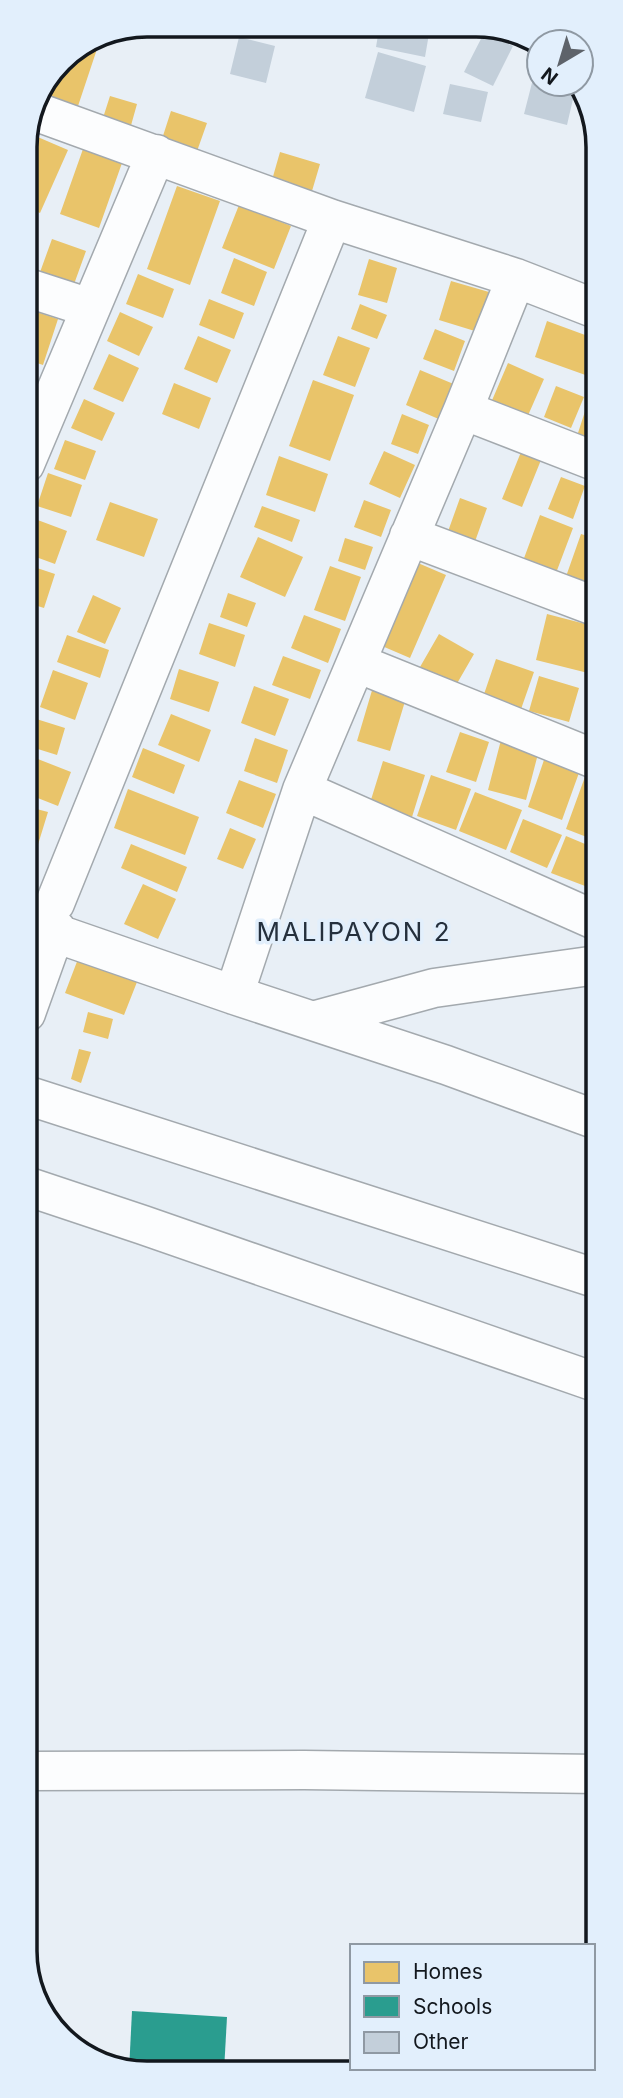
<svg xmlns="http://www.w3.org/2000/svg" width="623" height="2098" viewBox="0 0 623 2098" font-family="Inter,sans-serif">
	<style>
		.homes { fill: #e9c46a }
		.schools { fill: #2a9d8f }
		.building { fill: #c3cfda }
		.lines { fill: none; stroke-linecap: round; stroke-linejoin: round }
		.minor-casing { stroke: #a3a9ae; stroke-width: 41 }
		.minor { stroke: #fcfdfe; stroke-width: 38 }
		.labels { text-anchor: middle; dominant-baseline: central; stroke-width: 7; stroke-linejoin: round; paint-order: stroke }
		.neighbourhood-label { font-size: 26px; letter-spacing: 2px; fill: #25303d; stroke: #e2effc }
		.rim { fill: none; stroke: #13181e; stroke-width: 3.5 }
	</style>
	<rect width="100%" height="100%" fill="#e8eff6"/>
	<path class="homes" d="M102 34 76 112 42 100 61 60Z
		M110 96 137 104 130 129 102 121Z
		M171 111 207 123 196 154 161 142Z
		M33 135 68 150 40 213 25 206V155Z
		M83 149 122 163 99 228 60 214Z
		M280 152 320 164 312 191 272 180Z
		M177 186 220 201 190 285 147 269Z
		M239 205 291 226 274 269 222 248Z
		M25 233 38 237 25 273Z
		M52 239 86 251 73 287 39 275Z
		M234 258 267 272 254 306 221 293Z
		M369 259 397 268 387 303 358 295Z
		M138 274 174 289 163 318 126 304Z
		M451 281 489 292 478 332 439 320Z
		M209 299 244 313 234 339 199 325Z
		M360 304 387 315 377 339 351 329Z
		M25 308 58 319 43 365 25 359Z
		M120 312 153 327 139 356 107 341Z
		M547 321 596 339V361L591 377 535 357Z
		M435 329 465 341 454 371 423 359Z
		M198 336 231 350 217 383 184 369Z
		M338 336 370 348 355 387 323 375Z
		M109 354 139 368 123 402 93 389Z
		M508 363 544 379 526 420 490 405Z
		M420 370 456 385 441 420 406 405Z
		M313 380 354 395 330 461 289 446Z
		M174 383 211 398 199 429 162 414Z
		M556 386 584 397 571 428 544 417Z
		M590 396 597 398V443L577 436Z
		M84 399 115 413 102 441 71 428Z
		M402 414 429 425 418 454 391 444Z
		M65 440 96 451 85 480 54 469Z
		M384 451 415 465 400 498 369 484Z
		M521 452 541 460 522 507 502 499Z
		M279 456 328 474 315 512 266 495Z
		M48 473 82 485 71 517 37 506Z
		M561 477 585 486 573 519 548 509Z
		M460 498 487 508 473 547 446 537Z
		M364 500 391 510 381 537 354 527Z
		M110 502 158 519 144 557 96 540Z
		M262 506 300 520 292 542 254 527Z
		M540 515 573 528 553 581 520 569Z
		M35 519 67 531 55 564 25 553V546Z
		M581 534 597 539V597L563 585Z
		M258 537 303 557 285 597 240 577Z
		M345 538 373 547 365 570 338 561Z
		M418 563 446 575 410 658 382 646Z
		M25 564 55 574 44 608 25 602Z
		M330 566 361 577 345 621 314 610Z
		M228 593 256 603 247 627 220 617Z
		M93 595 121 608 105 644 77 632Z
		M547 614 597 627V639L588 673 536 660Z
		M304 615 341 629 328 663 291 648Z
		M209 623 245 635 235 667 199 654Z
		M439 634 474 654 455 687 420 667Z
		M67 635 109 650 100 678 57 662Z
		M283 656 321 670 310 699 272 685Z
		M496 659 534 672 520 712 482 700Z
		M179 669 219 682 209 712 170 699Z
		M53 670 88 683 75 720 40 707Z
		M539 676 579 688 569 722 529 711Z
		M254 686 289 699 275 736 241 723Z
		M373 687 406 698 390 751 357 741Z
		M171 714 211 730 199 762 158 745Z
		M30 717 65 728 57 755 25 745V733Z
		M460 732 489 742 476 782 446 772Z
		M255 738 288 750 277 783 244 771Z
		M501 740 539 750 526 800 488 790Z
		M143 748 185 765 174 794 132 777Z
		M25 754 71 772 58 806 25 793Z
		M545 757 580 770 562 820 528 807Z
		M383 761 425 775 412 817 370 803Z
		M586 774 597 778V841L566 829Z
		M431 775 471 789 456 830 417 816Z
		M239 780 276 794 263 828 226 813Z
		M128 789 199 817 185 855 114 828Z
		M475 792 522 810 506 850 459 831Z
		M25 806 48 812 36 851 26 848Z
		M523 819 562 835 547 868 510 852Z
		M230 828 256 839 243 869 217 859Z
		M566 836 597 849V855L585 886 551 873Z
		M131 844 187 867 177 892 121 868Z
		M26 855 33 857 26 877Z
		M143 884 176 899 158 939 124 924Z
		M78 959 137 982 124 1015 65 993Z
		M88 1012 113 1019 108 1039 83 1032Z
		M79 1049 91 1052 81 1083 71 1079Z"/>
	<path class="schools" d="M132 2011 227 2017 224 2071H129Z"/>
	<path class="building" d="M430 28 425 57 376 47 379 29Z
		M484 33 513 46 493 86 464 72Z
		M239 37 275 46 266 83 230 74Z
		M378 52 426 66 414 112 365 98Z
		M534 75 539 77V84L576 86 567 125 524 114Z
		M450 84 488 92 481 122 443 114Z
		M586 103 590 111 595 122 581 115Z"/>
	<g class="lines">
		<g class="minor-casing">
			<path id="minor" d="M37 112 332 219 516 278 596 309
				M25 287 90 308
				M463 410 597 462
				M25 464 156 154
				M409 536 597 607
				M357 663 597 760
				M302 790 597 921
				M26 923 234 995 446 1065 597 1120
				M26 954 36 926 55 903 332 219
				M234 995 302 790 463 410 516 278
				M26 1013 56 929
				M316 1020 434 988 597 965
				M26 1095 598 1279
				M26 1186 143 1225 598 1383
				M27 1771 304 1770 598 1774"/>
		</g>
		<use href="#minor" class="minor"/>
	</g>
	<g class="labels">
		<g class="neighbourhood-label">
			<text x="354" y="931">MALIPAYON 2</text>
		</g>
	</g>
	<path d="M0 0H623V2098H0ZM147 37H476A110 110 0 0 1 586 147V1951A110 110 0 0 1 476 2061H147A110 110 0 0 1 37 1951V147A110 110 0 0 1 147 37Z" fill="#e2effc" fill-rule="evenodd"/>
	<path class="rim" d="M147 37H476A110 110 0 0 1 586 147V1951A110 110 0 0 1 476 2061H147A110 110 0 0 1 37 1951V147A110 110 0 0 1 147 37Z"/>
	<rect x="350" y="1944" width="245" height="126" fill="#e2effc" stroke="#8f99a3" stroke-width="2"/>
	<rect x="364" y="1962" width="35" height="21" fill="#e9c46a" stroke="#8f99a3" stroke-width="2"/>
	<text x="413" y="1979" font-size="21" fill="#13181e">Homes</text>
	<rect x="364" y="1996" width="35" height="21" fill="#2a9d8f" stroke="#8f99a3" stroke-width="2"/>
	<text x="413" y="2014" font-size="21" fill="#13181e">Schools</text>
	<rect x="364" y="2032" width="35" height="21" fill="#c3cfda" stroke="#8f99a3" stroke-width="2"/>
	<text x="413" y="2049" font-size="21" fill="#13181e">Other</text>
	<g transform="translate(560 63) rotate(218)"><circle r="33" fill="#e2effc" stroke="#8f99a3" stroke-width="2"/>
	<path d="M0-5L12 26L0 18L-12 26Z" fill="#5e636a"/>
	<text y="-10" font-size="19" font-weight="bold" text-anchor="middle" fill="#13181e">N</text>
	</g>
</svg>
